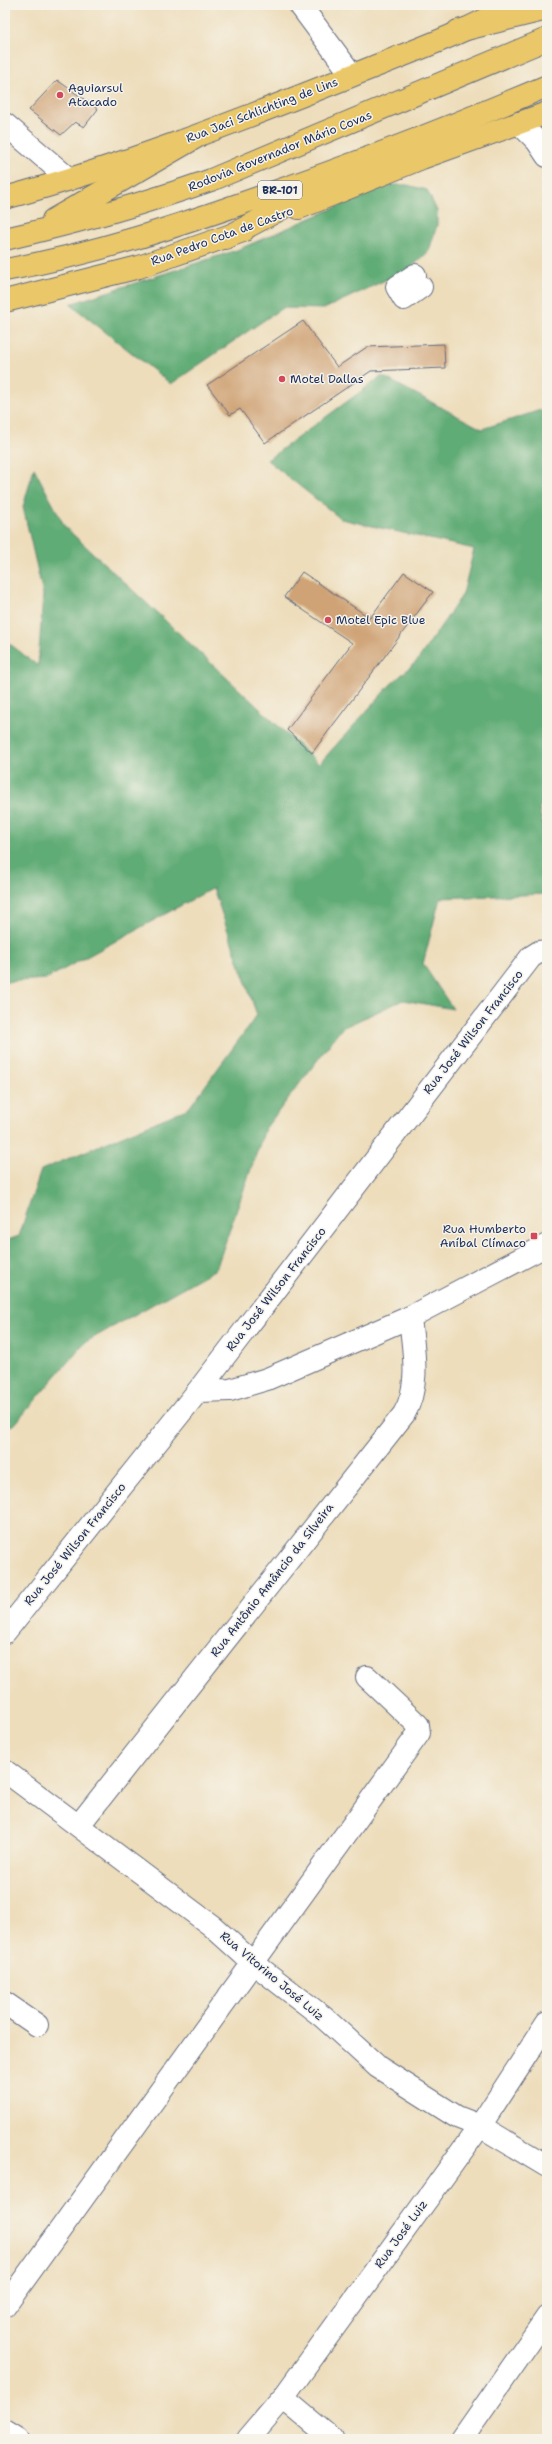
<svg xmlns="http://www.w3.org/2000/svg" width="552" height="2444" viewBox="0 0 552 2444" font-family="'Shantell Sans',sans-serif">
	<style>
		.forest { fill: #60ac76; stroke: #3e6e6a }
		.building { fill: #cfa376 }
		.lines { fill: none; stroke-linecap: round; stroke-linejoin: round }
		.minor-casing { stroke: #646c7f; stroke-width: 24 }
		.major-casing { stroke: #646c7f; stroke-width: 24 }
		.highway-casing { stroke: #646c7f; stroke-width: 24 }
		.minor { stroke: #fff; stroke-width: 22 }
		.major { stroke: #eac769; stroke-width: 22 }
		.highway { stroke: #eac769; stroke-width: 22 }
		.poi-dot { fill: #d1495b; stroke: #f7f3e8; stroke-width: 1.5 }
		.labels { text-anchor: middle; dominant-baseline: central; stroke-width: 3; stroke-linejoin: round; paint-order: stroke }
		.shield { fill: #f7f3e8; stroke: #5d6a87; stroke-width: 1 }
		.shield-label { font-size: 11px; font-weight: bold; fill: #1b2f5e }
		.poi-label { font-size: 12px; fill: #1b2f5e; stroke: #f7f3e8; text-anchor: start }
		.street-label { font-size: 12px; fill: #1b2f5e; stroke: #f7f3e8 }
	</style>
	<rect width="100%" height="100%" fill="#f7f3e8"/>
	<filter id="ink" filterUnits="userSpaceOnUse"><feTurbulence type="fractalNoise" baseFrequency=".025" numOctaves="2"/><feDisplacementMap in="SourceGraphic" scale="8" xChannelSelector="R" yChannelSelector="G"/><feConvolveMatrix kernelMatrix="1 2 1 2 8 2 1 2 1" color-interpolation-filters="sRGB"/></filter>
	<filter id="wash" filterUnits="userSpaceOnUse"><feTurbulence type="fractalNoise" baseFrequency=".012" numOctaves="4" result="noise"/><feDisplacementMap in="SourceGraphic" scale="16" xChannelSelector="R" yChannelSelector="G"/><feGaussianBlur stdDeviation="0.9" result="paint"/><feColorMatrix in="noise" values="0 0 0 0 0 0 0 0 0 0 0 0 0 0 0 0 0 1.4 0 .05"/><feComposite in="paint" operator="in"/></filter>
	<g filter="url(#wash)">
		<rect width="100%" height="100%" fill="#edddbb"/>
		<path class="forest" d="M387 185H407L427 190 437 211V225L429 251 411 268 324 309 282 308 171 384 70 304 237 250Z
			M382 376 482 429 547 408V795L539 808 547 845V894L440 898 423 964 453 1009 403 1000 342 1028 265 1129 216 1269 84 1343 15 1424 5 1428V1241L19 1236 41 1170 189 1108 257 1015 213 888 46 979 5 982V640L38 666 43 594 23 507 34 468 65 527 319 764 390 685 417 661 463 594 474 549 341 519 267 460Z"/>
		<g id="blocks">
			<path class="building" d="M57 80 98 109 84 127 75 122 61 135 29 110Z
				M303 321 337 367 367 347 444 344 445 368 371 371 265 443 240 409 230 415 207 385Z
				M302 572 370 618 404 572 433 592 312 753 287 730 352 643 284 597Z"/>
		</g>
	</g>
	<g filter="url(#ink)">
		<use href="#blocks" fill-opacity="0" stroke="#646c7f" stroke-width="1"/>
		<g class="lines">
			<g class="minor-casing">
				<path id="minor" d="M300 5 352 75
					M519 123 537 141 547 156
					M5 124 69 179
					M415 275 397 287 404 299 421 287
					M198 1391 230 1390 267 1379 410 1317 547 1245
					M5 1632 198 1391 531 957 539 952 547 951
					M5 1771 212 1926 252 1962 323 2017 378 2067 457 2117 480 2126 547 2166
					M79 1825 404 1414C421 1384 413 1350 410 1317
					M5 2003 37 2025
					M5 2306 419 1733 418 1725 367 1677
					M283 2398 332 2439
					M5 2431 18 2439
					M248 2439 283 2398 480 2126 547 2023
					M462 2439 547 2317"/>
			</g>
			<g class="major-casing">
				<path id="major" d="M5 198C123 166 238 121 351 76 404 54 462 35 512 5
					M299 208 422 158 547 113
					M5 301 139 267 243 231"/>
			</g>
			<g class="highway-casing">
				<path id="highway" d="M458 31 547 9
					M53 220 198 136
					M226 238 322 187
					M5 239C75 223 143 204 211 180L547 39
					M5 270C94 254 178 226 263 196 359 163 453 126 547 86"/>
			</g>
			<use href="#minor" class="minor"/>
			<use href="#major" class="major"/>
			<use href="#highway" class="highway"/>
		</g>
	</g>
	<g class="poi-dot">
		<circle cx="60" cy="95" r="4"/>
		<circle cx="282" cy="379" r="4"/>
		<circle cx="328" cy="620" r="4"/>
		<rect x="530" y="1232" width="8" height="8" rx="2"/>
	</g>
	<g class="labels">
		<rect class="shield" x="258" y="181" width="44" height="18" rx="3"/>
		<g class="shield-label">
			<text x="280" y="190">BR-101</text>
		</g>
		<g class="poi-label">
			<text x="68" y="88">Aguiarsul<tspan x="68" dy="14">Atacado</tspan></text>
			<text x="290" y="379">Motel Dallas</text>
			<text x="336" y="620">Motel Epic Blue</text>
			<text x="526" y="1229" text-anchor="end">Rua Humberto<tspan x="526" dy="14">Aníbal Clímaco</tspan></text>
		</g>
		<g class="street-label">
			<text transform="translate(262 110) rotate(-21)">Rua Jaci Schlichting de Lins</text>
			<text transform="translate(280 151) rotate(-22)">Rodovia Governador Mário Covas</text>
			<text transform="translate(222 236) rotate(-20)">Rua Pedro Cota de Castro</text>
			<text transform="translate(473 1032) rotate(-52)">Rua José Wilson Francisco</text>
			<text transform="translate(276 1289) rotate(-52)">Rua José Wilson Francisco</text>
			<text transform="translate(75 1544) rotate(-51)">Rua José Wilson Francisco</text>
			<text transform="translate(272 1580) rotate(-52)">Rua Antônio Amâncio da Silveira</text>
			<text transform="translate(272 1976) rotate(40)">Rua Vitorino José Luiz</text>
			<text transform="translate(401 2234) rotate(-54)">Rua José Luiz</text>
		</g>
	</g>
	<rect width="552" height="2444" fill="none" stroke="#f7f3e8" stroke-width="20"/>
</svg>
